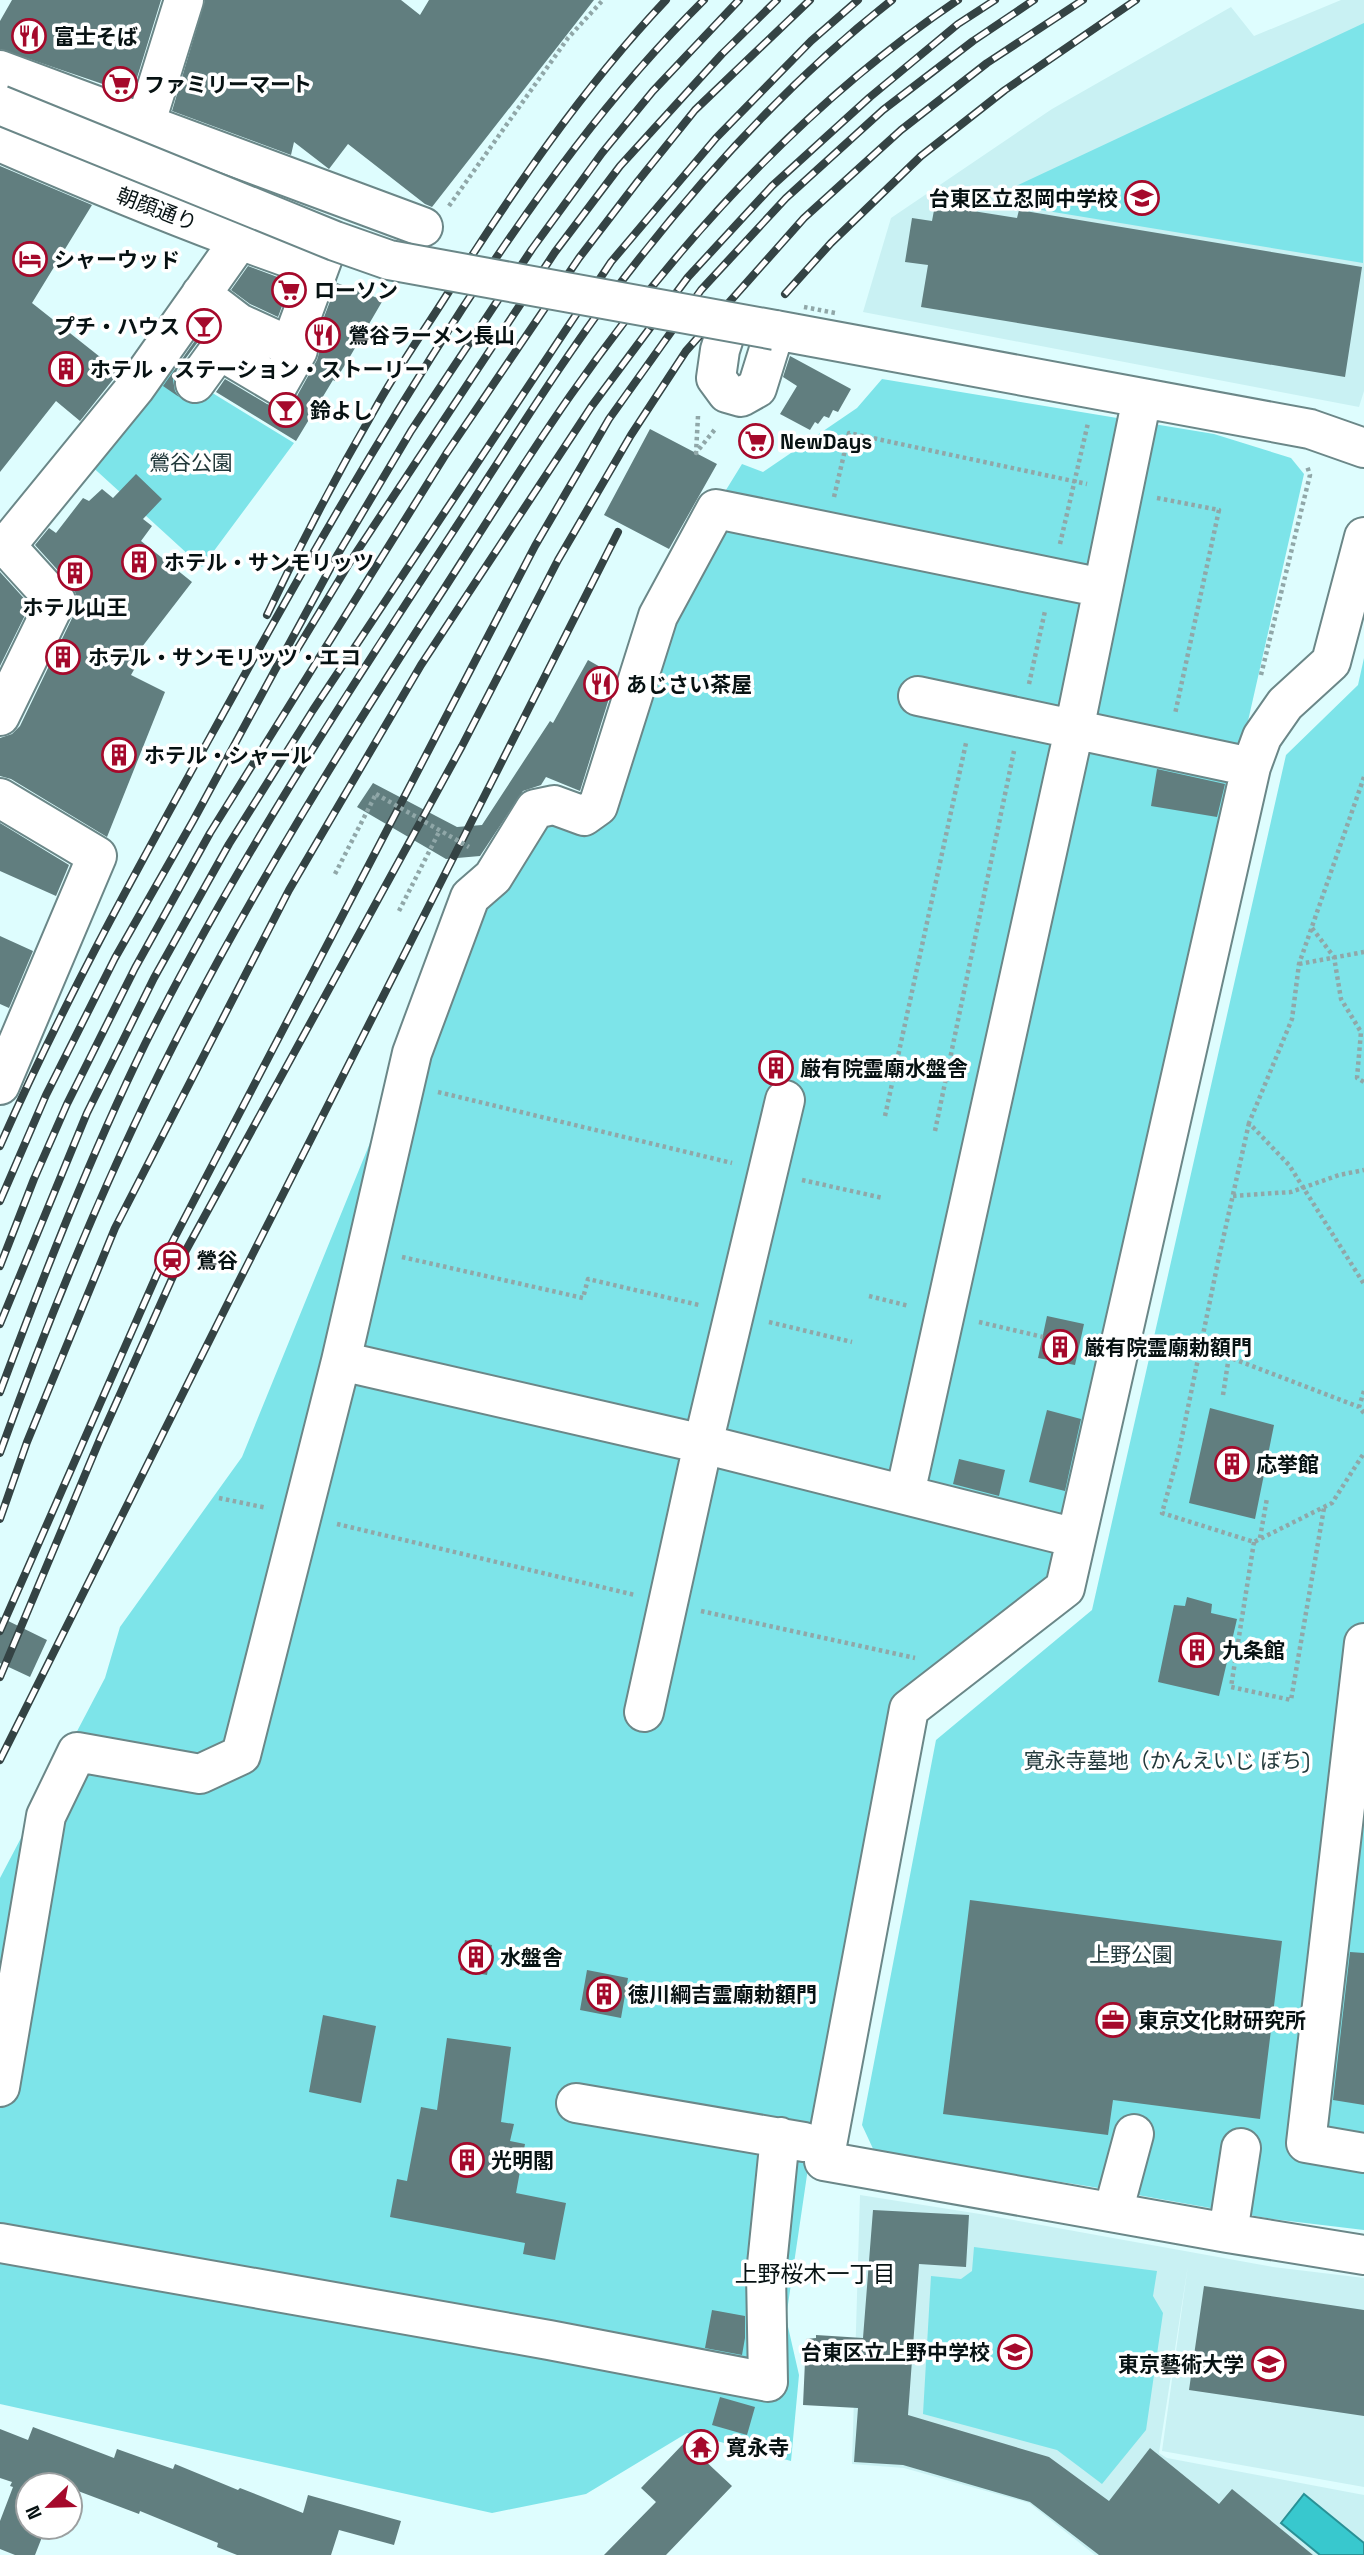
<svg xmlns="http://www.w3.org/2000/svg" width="1364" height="2555" viewBox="0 0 1364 2555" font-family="'Space Grotesk','Noto Sans JP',sans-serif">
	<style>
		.built { fill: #c9f1f3 }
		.green { fill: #7de4e9 }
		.water { fill: #38c8ce; stroke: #299196; stroke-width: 2 }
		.building { fill: #617e7f }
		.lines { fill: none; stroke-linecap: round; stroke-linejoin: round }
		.minor-casing { stroke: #6b8788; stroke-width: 42 }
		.path { stroke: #90a7a8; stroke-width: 4.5; stroke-dasharray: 3.5 3.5; stroke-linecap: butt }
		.minor { stroke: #fff; stroke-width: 38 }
		.rail-casing { stroke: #344344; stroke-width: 8 }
		.rail { stroke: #fff; stroke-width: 5; stroke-dasharray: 16; stroke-linecap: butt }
		.minor-bridge-casing { stroke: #6b8788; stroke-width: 42; stroke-linecap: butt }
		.path-bridge { stroke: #90a7a8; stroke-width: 4.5; stroke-dasharray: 3.5 3.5; stroke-linecap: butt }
		.minor-bridge { stroke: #fff; stroke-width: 38 }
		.labels { text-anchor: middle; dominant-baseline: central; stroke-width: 7; stroke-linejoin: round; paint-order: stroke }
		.poi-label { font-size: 21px; font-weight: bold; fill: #071213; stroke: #fff; text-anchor: start }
		.street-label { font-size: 21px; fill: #071213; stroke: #fff }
		.park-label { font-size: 21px; fill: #22393b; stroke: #fff }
		.neighbourhood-label { font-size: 23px; fill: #071213; stroke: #fff }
	</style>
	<rect width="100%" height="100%" fill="#defdfe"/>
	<path class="built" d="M1341 0H1364V391L1359 407 863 312 891 218 1052 109 1231 7 1254 36Z
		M860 2195 980 2214 1273 2267 1364 2278V2487L1162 2451 1188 2265 1159 2453 1167 2458 1364 2495V2555H1095L1029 2503 904 2468 852 2464Z"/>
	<path class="green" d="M1364 23 1363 263 1023 207 1014 187Z
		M162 362 294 443 202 567 87 462Z
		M882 379 1214 434 1291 458 1304 474 1053 1581 898 1694 807 2175 786 2318 799 2375 791 2461 687 2433 586 2494 492 2513 0 2404V1878L105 1678 120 1627 242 1457 473 890 540 794 588 807 649 615 742 464 763 472 857 408Z
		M1364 658V2230L1272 2219 1087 2186 875 2153 862 2125 936 1740 1092 1610 1286 755 1358 685Z
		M974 2247 1157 2271 1153 2296 1163 2313 1146 2430 1102 2484 1057 2450 923 2414 931 2276 961 2279 972 2271Z"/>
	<path class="water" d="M1304 2494 1364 2543V2555H1320L1281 2523Z"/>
	<path class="building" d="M12 0H161L132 94 0 49V21Z
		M205 0H401L420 15 429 0H594L432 207 425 204 348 144 329 169 294 142 291 155 172 111Z
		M0 166 92 205 32 303 119 372 80 421 56 401 0 472Z
		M935 205 1017 218 1019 210 1362 267 1345 377 921 307 928 265 905 262 912 218 932 221Z
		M248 266 291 282 278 317 250 304 231 290Z
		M337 283 383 300 348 360 335 381 333 380 296 441 216 392 225 379 267 404 279 407 289 404 297 396 317 360 320 350 316 338Z
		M206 325 209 327 177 370 173 380 175 391 179 397 163 386Z
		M790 356 851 389 838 412 833 410 829 418 824 416 818 424 815 422 810 430 780 414 797 386 783 377Z
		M650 429 717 464 669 549 604 515Z
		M136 474 162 499 143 519 152 526 141 541 192 582 135 656 140 659 131 675 165 692 107 837 11 779 0 776V738L12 734 20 726 76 610 77 597 73 587 35 545 49 528 56 533 83 498 89 501 102 489 113 498Z
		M0 572 30 605 0 666Z
		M588 660 616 676 580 791 546 777 541 785 523 791 480 856 446 859 357 807 373 783 457 827 482 825 550 721 553 723Z
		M1157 769 1225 784 1217 817 1151 806Z
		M0 823 69 865 56 896 0 871Z
		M0 936 33 951 9 1008 0 1004Z
		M1047 1316 1084 1324 1075 1365 1038 1358Z
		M1210 1408 1274 1425 1255 1519 1189 1503Z
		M1047 1410 1081 1419 1065 1491 1029 1482Z
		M959 1459 1005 1470 999 1496 953 1484Z
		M1187 1597 1212 1604 1211 1613 1237 1619 1219 1696 1158 1682 1174 1605 1185 1606Z
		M0 1617 47 1640 30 1677 0 1663Z
		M970 1900 1282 1941 1260 2119 1113 2100 1108 2135 943 2114Z
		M465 1940 492 1945 487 1975 460 1970Z
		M1350 1952 1364 1953V2105L1333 2100Z
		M587 1970 628 1978 621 2018 580 2010Z
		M323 2015 376 2026 361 2103 309 2092Z
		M447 2038 511 2047 501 2122 514 2124 510 2141 525 2144 516 2193 566 2203 555 2260 523 2254 525 2243 390 2217 397 2179 407 2181 421 2107 437 2110Z
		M873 2210 969 2215 966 2267 919 2264 908 2415 1049 2457 1109 2501 1150 2448 1219 2504 1232 2489 1313 2555H1099L1030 2502 903 2465 854 2462 858 2408 803 2405 806 2339 816 2338V2335L863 2338Z
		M1204 2286 1364 2310V2416L1189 2390Z
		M712 2310 745 2316V2338L742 2355 705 2348Z
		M720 2397 755 2407 747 2435 712 2425Z
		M33 2427 114 2458 117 2449 173 2469 175 2464 238 2490 240 2488 303 2513 308 2495 401 2521 394 2545 339 2530 331 2555H237L217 2547 218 2543 140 2511 139 2514 70 2488V2485H28V2527H46L35 2555H15L0 2549V2521L13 2487 10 2486 12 2482 0 2478V2429L28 2440Z
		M685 2442 732 2486 666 2555H604L656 2502 641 2488Z"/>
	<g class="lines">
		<g class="minor-casing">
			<path id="minor" d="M0 70 423 227
				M145 125 184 0
				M0 142C105 188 210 231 318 268
				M201 294 239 323 298 350 278 385 219 350 239 323
				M729 322 720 350 716 378 727 393 741 397 757 388 775 330 1310 429 1364 448
				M290 347 328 244
				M195 383 219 350
				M1364 537 1331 662 1285 704 1262 737 1251 767 1065 1588 909 1709 824 2161 1228 2233 1364 2255
				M918 696 1251 767
				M0 716 56 601 6 546 135 388 239 241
				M0 798 97 856 0 1085
				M341 1361 703 1444 1076 1538
				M905 1494 1074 730 1142 398
				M1364 1643 1306 2143 1364 2153
				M644 1712 703 1444 785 1100
				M0 2087 46 1816 77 1752 200 1774 241 1755 341 1361 412 1053 470 897 493 877 535 809 554 805 584 816 598 806 658 616 716 509 1103 588
				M576 2103 804 2142
				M1113 2212 1134 2134
				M1228 2233 1241 2148
				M0 2243 549 2340 768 2382 766 2274 780 2137"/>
		</g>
		<path class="path" d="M449 206 568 38 603 0
			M698 416 696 453 716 428
			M834 497 849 433 1087 484
			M1157 498 1219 510 1175 714
			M1060 544 1088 423
			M1261 675 1310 475 1307 466
			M1029 684 1045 611
			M1364 777 1299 964 1292 1019 1249 1123 1289 1165 1364 1284
			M335 874 376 794
			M399 911 440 830
			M1312 928 1334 957 1341 999 1361 1032 1357 1078 1364 1082
			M1299 964 1364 952
			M438 1092 732 1163
			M885 1116 966 743
			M1249 1123 1219 1257 1178 1456 1162 1513 1254 1542 1332 1503 1364 1453
			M935 1131 1014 751
			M802 1180 883 1198
			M1233 1196 1291 1192 1339 1175 1364 1170
			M402 1257 583 1298 588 1279 699 1305
			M869 1296 909 1306
			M769 1322 852 1342
			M979 1322 1043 1337
			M1200 1346 1359 1407
			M1364 1391 1359 1407 1364 1413
			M1223 1395 1229 1356
			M219 1498 267 1508
			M337 1524 635 1595
			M1260 1538 1267 1498
			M1254 1542 1231 1687 1291 1700 1324 1508
			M701 1611 915 1658"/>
		<use href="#minor" class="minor"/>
		<g class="rail-casing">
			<path id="rail" d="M785 294 831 243 921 156 1005 90 1136 0
				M267 615C300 545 336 476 375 409 397 369 424 331 448 293 514 189 582 89 666 0
				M296 651 350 562 555 252 620 166 722 54 777 0
				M0 1146C73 980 163 823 250 665 317 544 387 425 462 309 534 199 610 93 704 0
				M0 1201 46 1095 115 958 193 821 338 554 411 431 532 249 602 153 653 91 739 0
				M0 1266 34 1179 67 1104 135 968 210 833 446 454 579 258 638 181 695 110 810 0
				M0 1324 87 1113 154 978 229 844 313 710 611 262 716 138 811 41 858 0
				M0 1392C44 1274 90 1157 145 1044 235 864 346 695 456 527 514 438 570 347 635 264 710 168 796 75 892 0
				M0 1453C50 1314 106 1177 173 1046 254 887 347 738 444 589 485 525 526 459 570 396 675 246 805 103 958 0
				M0 1519 27 1442 115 1228 289 890 421 665 591 407 688 277 772 186 870 97 958 24 995 0
				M0 1631 165 1256 535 546 609 419 701 290 786 198 883 110 973 41 1034 0
				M0 1677 100 1439 179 1263 462 746 558 560 631 435 686 351 804 218 901 130 987 63 1083 0
				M0 1760 233 1293 618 532"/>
		</g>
		<use href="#rail" class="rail"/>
		<g class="minor-bridge-casing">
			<path id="minor-bridge" d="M0 105 335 241 389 260 775 330"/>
		</g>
		<path class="path-bridge" d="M804 307 835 313
			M376 794 469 847"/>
		<use href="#minor-bridge" class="minor-bridge"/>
	</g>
	<defs>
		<g id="restaurant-ring" transform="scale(1.75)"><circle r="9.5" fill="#fff" stroke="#a5092b" stroke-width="1.5"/><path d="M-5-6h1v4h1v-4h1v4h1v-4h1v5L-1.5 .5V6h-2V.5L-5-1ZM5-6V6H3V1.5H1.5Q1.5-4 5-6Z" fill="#a5092b"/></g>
		<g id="supermarket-ring" transform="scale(1.75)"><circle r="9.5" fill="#fff" stroke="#a5092b" stroke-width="1.5"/><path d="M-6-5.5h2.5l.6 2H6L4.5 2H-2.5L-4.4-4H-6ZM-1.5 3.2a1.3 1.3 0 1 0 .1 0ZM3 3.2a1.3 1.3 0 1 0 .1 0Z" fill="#a5092b"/></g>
		<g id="school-ring" transform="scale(1.75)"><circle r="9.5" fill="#fff" stroke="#a5092b" stroke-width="1.5"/><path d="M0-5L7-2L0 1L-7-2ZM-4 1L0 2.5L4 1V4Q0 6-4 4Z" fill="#a5092b"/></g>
		<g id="hotel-ring" transform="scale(1.75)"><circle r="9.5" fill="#fff" stroke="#a5092b" stroke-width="1.5"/><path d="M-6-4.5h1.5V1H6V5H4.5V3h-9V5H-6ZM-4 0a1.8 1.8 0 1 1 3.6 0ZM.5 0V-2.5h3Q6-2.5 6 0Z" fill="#a5092b"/></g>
		<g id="bar-ring" transform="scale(1.75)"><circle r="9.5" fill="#fff" stroke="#a5092b" stroke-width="1.5"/><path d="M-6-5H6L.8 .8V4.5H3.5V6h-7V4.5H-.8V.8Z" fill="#a5092b"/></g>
		<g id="building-ring" transform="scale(1.75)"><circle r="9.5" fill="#fff" stroke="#a5092b" stroke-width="1.5"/><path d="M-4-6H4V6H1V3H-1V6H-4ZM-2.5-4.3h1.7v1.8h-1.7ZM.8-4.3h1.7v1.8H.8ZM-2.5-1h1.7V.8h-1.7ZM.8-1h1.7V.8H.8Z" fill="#a5092b"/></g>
		<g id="station-ring" transform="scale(1.75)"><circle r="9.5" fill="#fff" stroke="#a5092b" stroke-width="1.5"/><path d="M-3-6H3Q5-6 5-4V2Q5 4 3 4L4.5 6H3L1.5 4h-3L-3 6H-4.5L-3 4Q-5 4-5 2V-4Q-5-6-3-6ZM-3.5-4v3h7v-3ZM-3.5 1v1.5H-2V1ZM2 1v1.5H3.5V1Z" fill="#a5092b"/></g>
		<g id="office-ring" transform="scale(1.75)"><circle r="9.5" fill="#fff" stroke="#a5092b" stroke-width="1.5"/><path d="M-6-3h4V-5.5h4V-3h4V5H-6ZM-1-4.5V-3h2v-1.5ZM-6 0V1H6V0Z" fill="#a5092b"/></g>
		<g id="university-ring" transform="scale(1.75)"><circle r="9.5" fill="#fff" stroke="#a5092b" stroke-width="1.5"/><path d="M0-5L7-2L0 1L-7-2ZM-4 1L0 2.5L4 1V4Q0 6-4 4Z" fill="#a5092b"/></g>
		<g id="temple-ring" transform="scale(1.75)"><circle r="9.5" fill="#fff" stroke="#a5092b" stroke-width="1.5"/><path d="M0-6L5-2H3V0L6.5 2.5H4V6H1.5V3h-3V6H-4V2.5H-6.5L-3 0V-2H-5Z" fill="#a5092b"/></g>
	</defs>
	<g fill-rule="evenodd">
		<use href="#restaurant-ring" x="29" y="36"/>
		<use href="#supermarket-ring" x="120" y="84"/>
		<use href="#school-ring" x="1142" y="198"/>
		<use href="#hotel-ring" x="30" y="259"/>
		<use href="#supermarket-ring" x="289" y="290"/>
		<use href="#bar-ring" x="204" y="326"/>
		<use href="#restaurant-ring" x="323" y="335"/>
		<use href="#building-ring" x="66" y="369"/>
		<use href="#bar-ring" x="286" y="410"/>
		<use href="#supermarket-ring" x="756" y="441"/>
		<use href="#building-ring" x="139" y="562"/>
		<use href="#building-ring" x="75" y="573"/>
		<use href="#building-ring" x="63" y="657"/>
		<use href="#restaurant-ring" x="601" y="684"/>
		<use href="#building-ring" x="119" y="755"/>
		<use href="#building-ring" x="776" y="1068"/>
		<use href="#station-ring" x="172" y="1260"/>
		<use href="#building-ring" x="1060" y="1347"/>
		<use href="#building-ring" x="1232" y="1464"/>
		<use href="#building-ring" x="1197" y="1650"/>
		<use href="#building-ring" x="476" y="1957"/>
		<use href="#building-ring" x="604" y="1994"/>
		<use href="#office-ring" x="1113" y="2020"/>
		<use href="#building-ring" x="467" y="2160"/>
		<use href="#school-ring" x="1015" y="2352"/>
		<use href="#university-ring" x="1269" y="2364"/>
		<use href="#temple-ring" x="701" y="2447"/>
	</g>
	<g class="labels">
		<g class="poi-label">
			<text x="54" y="36">富士そば</text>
			<text x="144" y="84">ファミリーマート</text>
			<text x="1118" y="198" text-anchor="end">台東区立忍岡中学校</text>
			<text x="54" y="259">シャーウッド</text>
			<text x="314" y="290">ローソン</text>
			<text x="180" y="326" text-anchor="end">プチ・ハウス</text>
			<text x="348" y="335">鶯谷ラーメン長山</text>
			<text x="90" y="369">ホテル・ステーション・ストーリー</text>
			<text x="310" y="410">鈴よし</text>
			<text x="780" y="441">NewDays</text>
			<text x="164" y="562">ホテル・サンモリッツ</text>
			<text x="75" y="607" text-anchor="middle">ホテル山王</text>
			<text x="88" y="657">ホテル・サンモリッツ・エコ</text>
			<text x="626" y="684">あじさい茶屋</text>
			<text x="144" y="755">ホテル・シャール</text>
			<text x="800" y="1068">厳有院霊廟水盤舎</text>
			<text x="196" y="1260">鶯谷</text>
			<text x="1084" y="1347">厳有院霊廟勅額門</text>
			<text x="1256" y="1464">応挙館</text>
			<text x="1222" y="1650">九条館</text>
			<text x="500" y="1957">水盤舎</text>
			<text x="628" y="1994">徳川綱吉霊廟勅額門</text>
			<text x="1138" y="2020">東京文化財研究所</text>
			<text x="491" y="2160">光明閣</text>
			<text x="990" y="2352" text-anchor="end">台東区立上野中学校</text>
			<text x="1244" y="2364" text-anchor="end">東京藝術大学</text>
			<text x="726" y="2447">寛永寺</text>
		</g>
		<g class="street-label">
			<text transform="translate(157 209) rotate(21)">朝顔通り</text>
		</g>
		<g class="park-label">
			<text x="191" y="462">鶯谷公園</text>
			<text x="1167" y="1760">寛永寺墓地（かんえいじ ぼち)</text>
			<text x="1131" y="1954">上野公園</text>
		</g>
		<g class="neighbourhood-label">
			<text x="815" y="2274">上野桜木一丁目</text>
		</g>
	</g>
	<g transform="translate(49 2506) rotate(247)"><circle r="33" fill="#ffffff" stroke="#9ca0a1" stroke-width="2"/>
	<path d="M0-5L12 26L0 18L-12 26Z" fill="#a5092b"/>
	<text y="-10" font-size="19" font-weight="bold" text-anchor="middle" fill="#071213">N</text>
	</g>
</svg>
